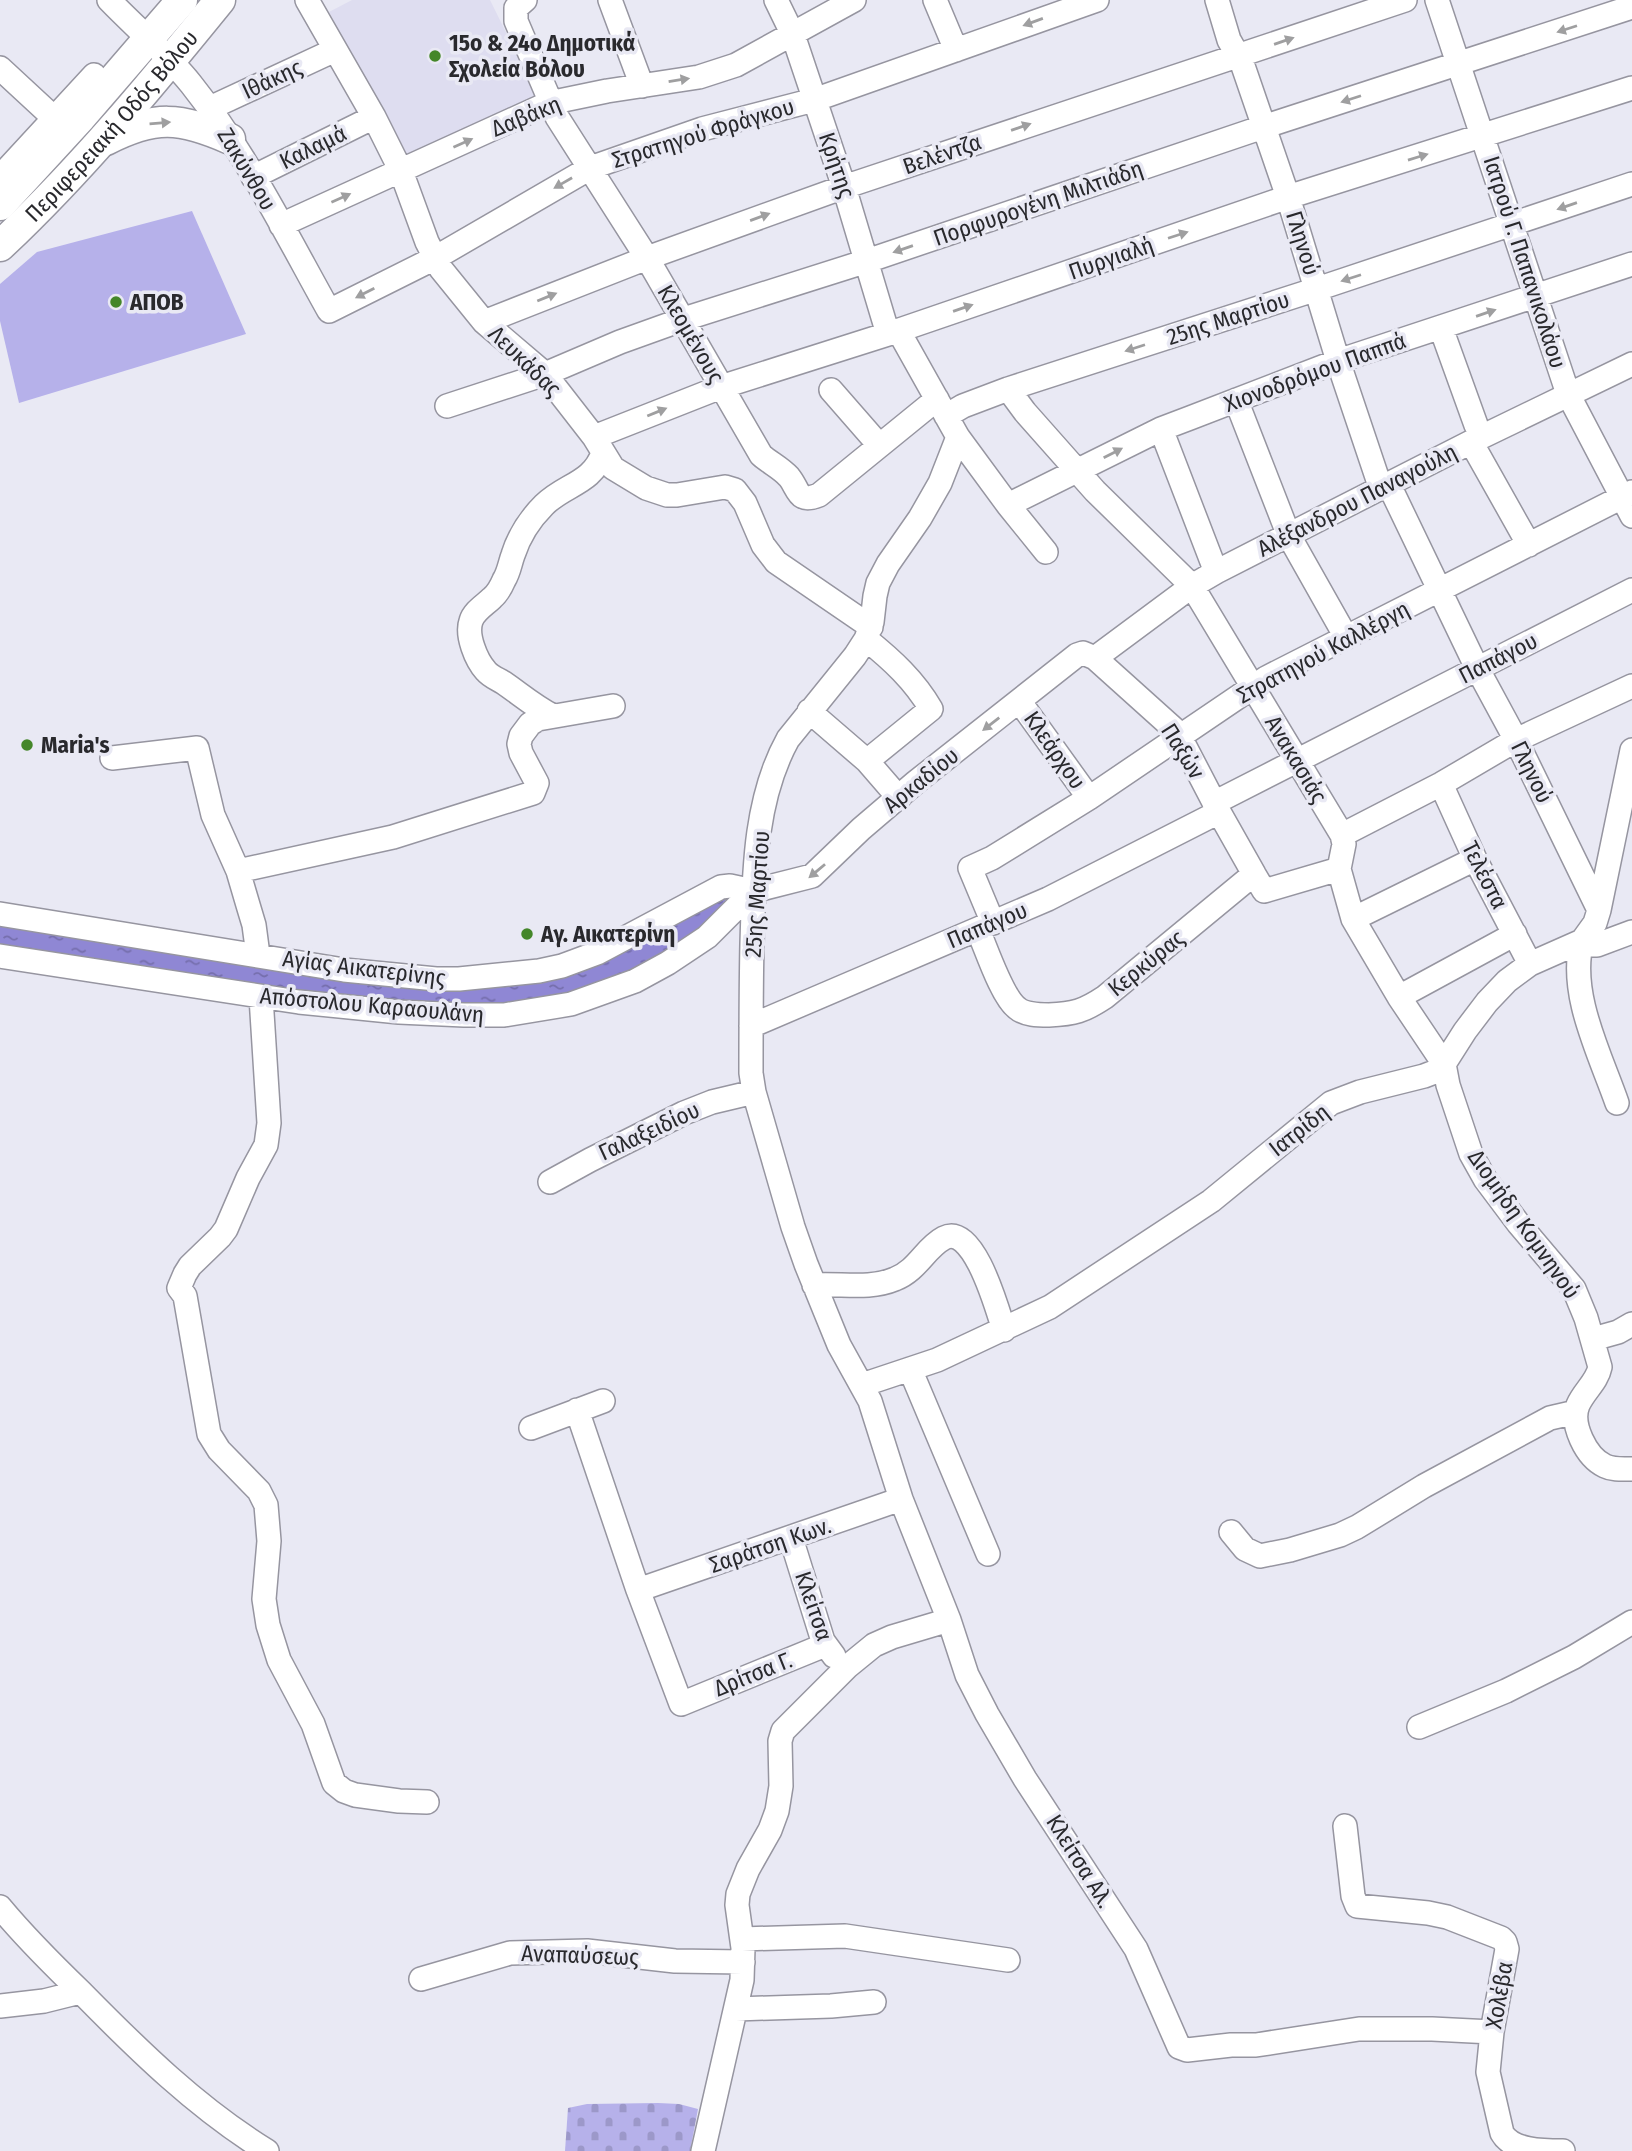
<svg xmlns="http://www.w3.org/2000/svg" width="1632" height="2151" viewBox="0 0 1632 2151" font-family="'Fira Sans Condensed',sans-serif">
	<style>
		.built { fill: #deddf0 }
		.grass { fill: #b6b1ea }
		.cemetery { fill: url(#cemetery-stones) }
		.water { fill: url(#water-ripples) }
		.lines { fill: none; stroke-linecap: round; stroke-linejoin: round }
		.minor-casing { stroke: #9695a0; stroke-width: 26 }
		.major-casing { stroke: #9695a0; stroke-width: 33 }
		.minor { stroke: #fff; stroke-width: 23 }
		.major { stroke: #fff; stroke-width: 30 }
		.oneway { fill: #9f9fa0 }
		.poi-dot { fill: #448629; stroke: #e9e9f4; stroke-width: 2.5 }
		.labels { text-anchor: middle; dominant-baseline: central; stroke-width: 7; stroke-linejoin: round; paint-order: stroke }
		.poi-label { font-size: 23px; font-weight: bold; fill: #29292d; stroke: #e9e9f4; text-anchor: start }
		.street-label { font-size: 23px; fill: #29292d; stroke: #e9e9f4 }
	</style>
	<defs>
		<pattern id="cemetery-stones" width="16" height="16" patternUnits="userSpaceOnUse" patternTransform="scale(1.75)"><rect width="16" height="16" fill="#b6b1ea"/><path d="M2 7V4a2 2 0 0 1 4 0v3zM10 15v-3a2 2 0 0 1 4 0v3z" fill="#9c98c9"/></pattern>
		<pattern id="water-ripples" width="26" height="14" patternUnits="userSpaceOnUse" patternTransform="scale(1.75)"><rect width="26" height="14" fill="#8f87d4"/><path d="M2 4q2-2 4 0t4 0M15 11q2-2 4 0t4 0" fill="none" stroke="#756eac"/></pattern>
	</defs>
	<rect width="100%" height="100%" fill="#e9e9f4"/>
	<path class="built" d="M352 0H490L539 99 408 162 329 12Z"/>
	<path class="grass" d="M192 211 246 334 19 403 0 321V284L37 252Z"/>
	<path class="cemetery" d="M658 2103 679 2104 698 2109 690 2151H565L568 2108 587 2104Z"/>
	<path class="water" d="M726 898 719 925 596 990 468 1010 311 997 0 947V926L352 982 591 966Z"/>
	<g class="lines">
		<g class="minor-casing">
			<path id="minor" d="M109 0C136 28 167 54 191 84 246 153 286 234 329 311L435 258 590 168 702 129 814 100 1097 0
				M307 0 374 117 401 171 427 242 441 269 484 322 545 374 594 437 613 468 646 488 667 495H677L725 487 735 490 745 503 763 545 776 562 871 627
				M525 0 516 8V21L557 117 647 258 761 455C770 463 781 468 789 477 799 489 797 504 819 495L937 399
				M610 0 642 86
				M776 0 793 35 844 187 888 334
				M935 0 956 50
				M1217 0 1229 40 1242 63 1288 197 1338 361 1381 489
				M1437 0 1568 394 1632 516
				M0 68 54 118
				M210 108 335 50
				M0 177 94 75
				M253 177 374 117
				M281 225 549 103 607 91 699 77 736 65 854 0
				M484 322 647 258 844 187 1405 0
				M1441 328 1476 425
				M898 330 958 437 1008 505 1046 552
				M1008 389 1025 412 1095 491 1192 586 1342 835 1344 844 1339 869 1353 919 1399 997 1444 1064 1448 1085 1471 1154 1485 1179 1518 1223 1574 1289 1586 1318 1600 1367C1597 1382 1584 1391 1578 1405 1570 1424 1586 1457 1605 1466 1613 1470 1623 1469 1632 1469
				M831 390 879 445
				M1236 400 1289 536 1346 637
				M447 406 545 374 620 342 684 319 867 261 1263 127 1632 7
				M946 416 963 406 1008 389 1317 289 1632 184
				M1161 429 1216 572
				M594 437 721 387 888 334 1288 197 1632 88
				M958 437 940 483 920 518 888 564 878 583 875 596 872 622 866 639 855 656 788 739C754 800 754 876 752 944 751 987 751 1030 751 1073L754 1092 793 1227 806 1264 839 1345 870 1401 901 1499 949 1620 967 1675 987 1714 1025 1779 1136 1949 1179 2047 1187 2050 1231 2045H1256L1359 2029H1432L1492 2032
				M1471 442 1529 545
				M1389 485 1477 668 1516 740 1599 910
				M1008 505 1161 429 1190 418 1338 361 1632 264
				M866 639C892 660 914 680 931 709L867 761
				M1095 658 1192 586 1216 572 1471 442 1632 364
				M1020 702 1089 798
				M809 711 867 761 899 798
				M553 716C535 707 520 694 504 683 498 679 491 677 486 671 476 660 466 635 471 621 474 611 485 605 492 598 498 593 501 587 504 580 509 572 510 563 513 555 519 536 530 519 544 505 565 484 592 484 603 453
				M112 758 197 748 213 815 238 871 248 905 254 925 258 955
				M1441 784 1475 859 1530 964
				M1214 803 1632 590
				M1342 835 1441 784 1516 740 1632 686
				M238 871 393 837 533 793 537 783 521 753 519 744 521 736 530 724 538 719 613 706
				M0 914 344 970 436 979H459L539 971 562 966 597 953 721 887 730 886 753 891 812 876 861 829 916 782 1077 655 1083 653 1095 658 1174 729 1180 737 1219 812 1254 874
				M1353 919 1475 859
				M993 923 970 868 992 858 1089 798 1266 678 1632 492
				M978 930C986 948 1002 997 1017 1008 1025 1015 1038 1015 1049 1015 1074 1014 1084 1011 1105 997L1254 874 1264 891 1339 869
				M0 956 299 1002 399 1012 464 1015H504L571 1004 635 981 668 963 707 937 753 891
				M261 997 269 1123 266 1145 248 1178 226 1229 220 1237 190 1266 185 1274 179 1288 185 1296 209 1434 219 1450 259 1491 266 1505 269 1541 264 1599 268 1625 279 1660 313 1724 334 1783 344 1791 355 1795 399 1801 427 1802
				M1399 997 1515 934
				M751 1026 1048 899 1219 812
				M1617 1103C1600 1054 1568 993 1582 941L1592 945H1597L1632 932
				M550 1182 590 1160 684 1113 712 1102 754 1092
				M814 1285C841 1283 869 1290 895 1279 918 1270 925 1248 944 1238 974 1222 998 1312 1004 1330
				M1593 1339 1618 1332 1632 1324
				M910 1369 988 1554
				M862 1385 937 1360 1050 1307 1211 1201 1331 1103 1360 1092 1424 1076 1437 1071 1444 1064 1465 1031 1487 1002 1507 981 1530 964 1582 941 1595 923 1599 910 1632 750
				M577 1410 638 1590 681 1704 825 1645
				M531 1428 603 1401
				M1231 1532 1245 1549 1260 1556 1290 1550 1340 1535 1357 1527 1424 1486 1550 1418 1576 1412
				M791 1538 823 1641 834 1656
				M638 1590 901 1499
				M1419 1727 1506 1691 1574 1657 1632 1622
				M1345 1826 1353 1896 1357 1906 1428 1913 1447 1917 1501 1938 1505 1942 1507 1949 1492 2032 1488 2072 1502 2133C1512 2151 1543 2151 1563 2151
				M0 1907C25 1937 53 1965 81 1992 138 2050 197 2108 267 2151
				M742 1939 845 1936 1008 1960
				M421 1979 510 1953 587 1951 675 1961 743 1962
				M0 2006 44 2001 80 1992
				M736 2009 831 2006 874 2002
				M703 2151 742 1980 743 1948 737 1905 738 1894 748 1869 770 1830 777 1811 781 1786 780 1741 783 1731 847 1667 874 1645 892 1637 949 1620"/>
		</g>
		<g class="major-casing">
			<g id="major">
				<path d="M106 140C155 115 180 117 230 139"/>
				<path d="M0 205 81 117 182 0"/>
				<path id="s1" d="M0 246C80 171 151 85 220 0"/>
			</g>
		</g>
		<use href="#minor" class="minor"/>
		<use href="#major" class="major"/>
	</g>
	<defs><path id="oneway-solid" d="M-6-.8H1V-3.2L6.5 0L1 3.2V.8H-6Z" transform="scale(1.75)"/></defs>
	<g class="oneway">
		<use href="#oneway-solid" transform="translate(1033 22) rotate(160)"/>
		<use href="#oneway-solid" transform="translate(1567 29) rotate(162)"/>
		<use href="#oneway-solid" transform="translate(1284 41) rotate(-19)"/>
		<use href="#oneway-solid" transform="translate(679 80) rotate(-9)"/>
		<use href="#oneway-solid" transform="translate(1351 99) rotate(162)"/>
		<use href="#oneway-solid" transform="translate(160 123) rotate(-5)"/>
		<use href="#oneway-solid" transform="translate(1021 127) rotate(-19)"/>
		<use href="#oneway-solid" transform="translate(463 143) rotate(-24)"/>
		<use href="#oneway-solid" transform="translate(1418 157) rotate(-17)"/>
		<use href="#oneway-solid" transform="translate(563 183) rotate(150)"/>
		<use href="#oneway-solid" transform="translate(341 198) rotate(-24)"/>
		<use href="#oneway-solid" transform="translate(1567 206) rotate(161)"/>
		<use href="#oneway-solid" transform="translate(760 217) rotate(-20)"/>
		<use href="#oneway-solid" transform="translate(1178 235) rotate(-18)"/>
		<use href="#oneway-solid" transform="translate(903 249) rotate(161)"/>
		<use href="#oneway-solid" transform="translate(1351 278) rotate(162)"/>
		<use href="#oneway-solid" transform="translate(365 293) rotate(153)"/>
		<use href="#oneway-solid" transform="translate(547 297) rotate(-22)"/>
		<use href="#oneway-solid" transform="translate(963 308) rotate(-19)"/>
		<use href="#oneway-solid" transform="translate(1486 313) rotate(-19)"/>
		<use href="#oneway-solid" transform="translate(1135 348) rotate(162)"/>
		<use href="#oneway-solid" transform="translate(657 412) rotate(-22)"/>
		<use href="#oneway-solid" transform="translate(1113 453) rotate(-27)"/>
		<use href="#oneway-solid" transform="translate(991 724) rotate(142)"/>
		<use href="#oneway-solid" transform="translate(817 871) rotate(140)"/>
	</g>
	<g class="poi-dot">
		<circle cx="435" cy="56" r="7"/>
		<circle cx="116" cy="302" r="7"/>
		<circle cx="27" cy="745" r="7"/>
		<circle cx="527" cy="934" r="7"/>
	</g>
	<g class="labels">
		<g class="poi-label">
			<text x="449" y="43">15ο &amp; 24ο Δημοτικά<tspan x="449" dy="26">Σχολεία Βόλου</tspan></text>
			<text x="130" y="302">ΑΠΟΒ</text>
			<text x="41" y="745">Maria's</text>
			<text x="541" y="934">Αγ. Αικατερίνη</text>
		</g>
		<g class="street-label">
			<text transform="translate(272 79) rotate(-25)">Ιθάκης</text>
			<text transform="translate(526 116) rotate(-22)">Δαβάκη</text>
			<text stroke="none"><textPath href="#s1" startOffset="164">Περιφερειακή Οδός Βόλου</textPath></text>
			<text transform="translate(703 133) rotate(-17)">Στρατηγού Φράγκου</text>
			<text transform="translate(313 147) rotate(-26)">Καλαμά</text>
			<text transform="translate(942 154) rotate(-19)">Βελέντζα</text>
			<text transform="translate(837 165) rotate(71)">Κρήτης</text>
			<text transform="translate(247 169) rotate(59)">Ζακύνθου</text>
			<text transform="translate(1038 203) rotate(-19)">Πορφυρογένη Μιλτιάδη</text>
			<text transform="translate(1303 243) rotate(73)">Γληνού</text>
			<text transform="translate(1111 258) rotate(-19)">Πυργιαλή</text>
			<text transform="translate(1525 262) rotate(72)">Ιατρού Γ. Παπανικολάου</text>
			<text transform="translate(1228 318) rotate(-18)">25ης Μαρτίου</text>
			<text transform="translate(691 334) rotate(60)">Κλεομένους</text>
			<text transform="translate(525 361) rotate(44)">Λευκάδας</text>
			<text transform="translate(1315 372) rotate(-20)">Χιονοδρόμου Παππά</text>
			<text transform="translate(1357 500) rotate(-27)">Αλέξανδρου Παναγούλη</text>
			<text transform="translate(1323 652) rotate(-28)">Στρατηγού Καλλέργη</text>
			<text transform="translate(1498 658) rotate(-27)">Παπάγου</text>
			<text transform="translate(1055 750) rotate(55)">Κλεάρχου</text>
			<text transform="translate(1183 751) rotate(58)">Παξών</text>
			<text transform="translate(1296 759) rotate(59)">Ανακασιάς</text>
			<text transform="translate(1532 772) rotate(64)">Γληνού</text>
			<text transform="translate(921 780) rotate(-39)">Αρκαδίου</text>
			<text transform="translate(1485 875) rotate(63)">Τελέστα</text>
			<text transform="translate(757 894) rotate(-86)">25ης Μαρτίου</text>
			<text transform="translate(987 925) rotate(-23)">Παπάγου</text>
			<text transform="translate(1146 963) rotate(-39)">Κερκύρας</text>
			<text transform="translate(364 968) rotate(7)">Αγίας Αικατερίνης</text>
			<text transform="translate(372 1005) rotate(5)">Απόστολου Καραουλάνη</text>
			<text transform="translate(1299 1130) rotate(-38)">Ιατρίδη</text>
			<text transform="translate(649 1131) rotate(-25)">Γαλαξειδίου</text>
			<text transform="translate(1524 1224) rotate(55)">Διομήδη Κομνηνού</text>
			<text transform="translate(770 1545) rotate(-19)">Σαράτση Κων.</text>
			<text transform="translate(814 1606) rotate(71)">Κλείτσα</text>
			<text transform="translate(753 1674) rotate(-22)">Δρίτσα Γ.</text>
			<text transform="translate(1080 1861) rotate(58)">Κλείτσα Αλ.</text>
			<text transform="translate(580 1955) rotate(2)">Αναπαύσεως</text>
			<text transform="translate(1499 1995) rotate(-80)">Χολέβα</text>
		</g>
	</g>
</svg>
